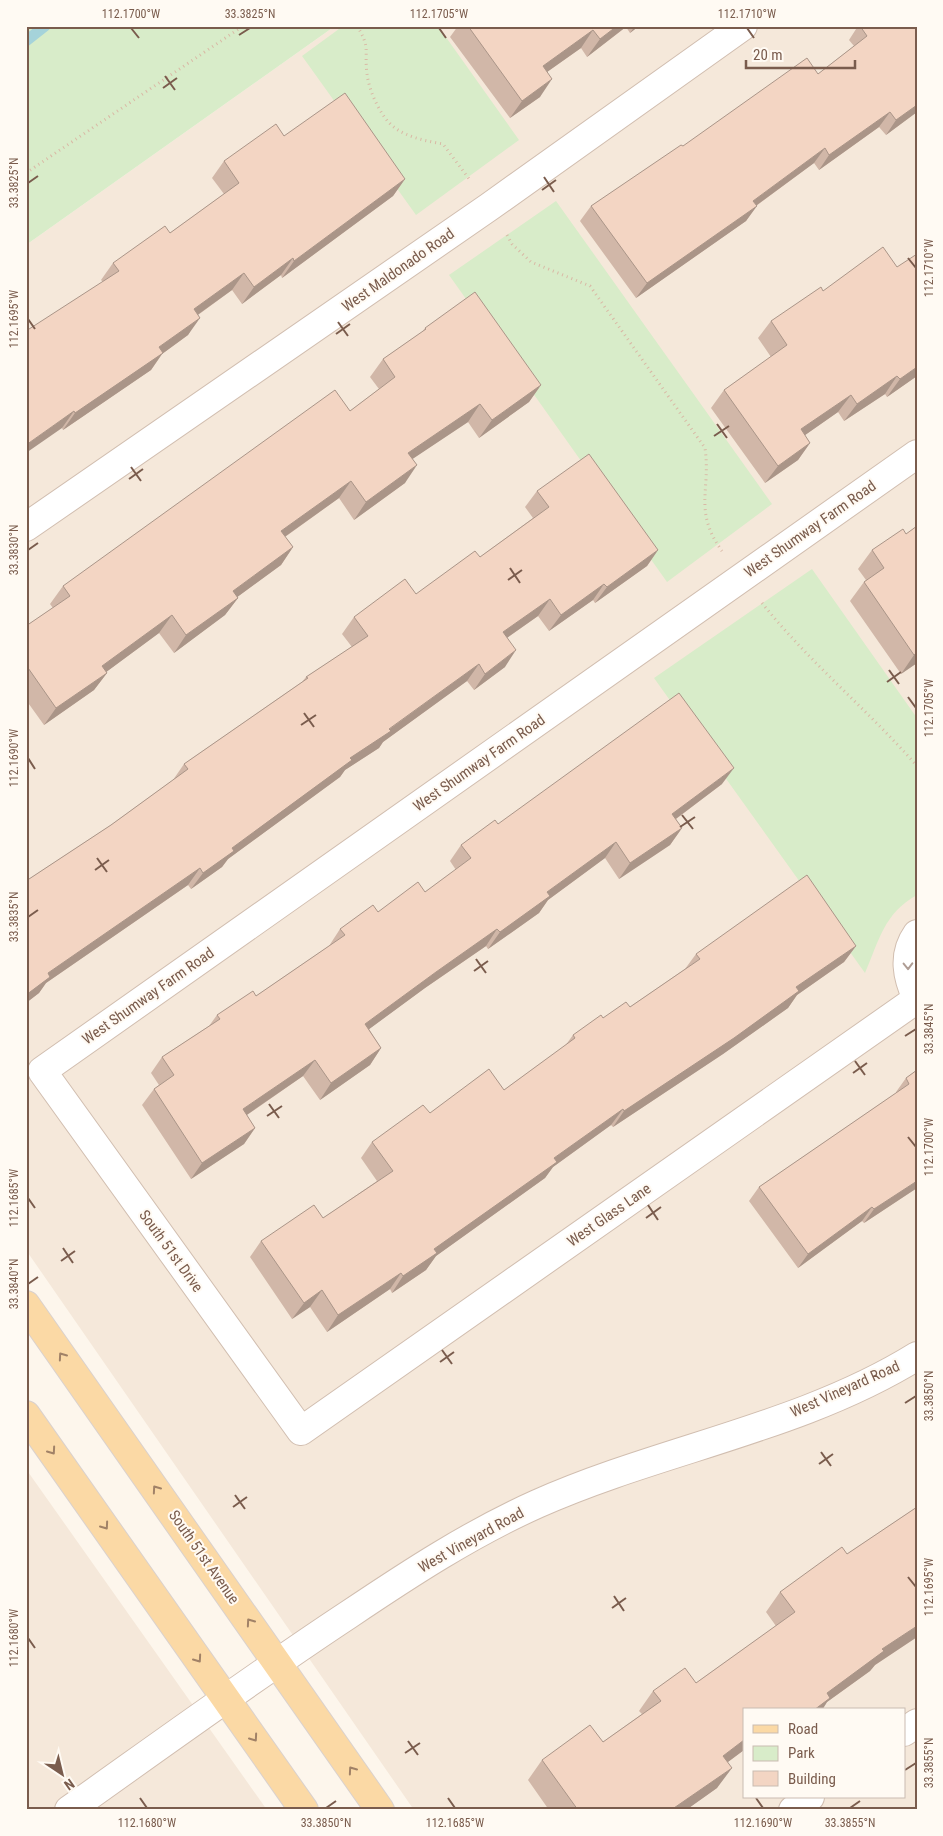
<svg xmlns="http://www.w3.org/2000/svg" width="943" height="1836" viewBox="0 0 943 1836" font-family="'Roboto Condensed',sans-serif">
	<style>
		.residential { fill: #f5e8da; fill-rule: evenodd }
		.green { fill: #d8ecc9 }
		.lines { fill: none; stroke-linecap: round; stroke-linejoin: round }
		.stream { stroke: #a5d3da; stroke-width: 11 }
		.minor-casing { stroke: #d1beb0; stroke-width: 30 }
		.major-casing { stroke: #dad1cd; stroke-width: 30 }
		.path { stroke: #d9b8a5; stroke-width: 3; stroke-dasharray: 1 4; stroke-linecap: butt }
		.minor { stroke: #fff; stroke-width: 28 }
		.major { stroke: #fbd9a5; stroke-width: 28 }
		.wall { fill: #d1b7a8 }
		.shaded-wall { fill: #aa9588 }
		.building { fill: #f3d5c3; stroke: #aa9588 }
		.oneway { stroke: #af9d94 }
		.oneway2 { stroke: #a18267 }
		.ticks { fill: none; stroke: #7a5c4d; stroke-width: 2 }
		.labels { text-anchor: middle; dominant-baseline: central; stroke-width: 4; stroke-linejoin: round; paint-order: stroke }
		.street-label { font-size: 15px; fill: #7a5c4d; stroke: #fffaf3 }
		.neatline { fill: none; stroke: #7a5c4d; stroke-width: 2 }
		.ticks-label { font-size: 12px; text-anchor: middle; fill: #7a5c4d }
	</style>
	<rect width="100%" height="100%" fill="#fdf6ec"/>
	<path class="residential" d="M335 26H917V1810H414L26 1250V245ZM744 1710H904V1797H744Z
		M26 1469 267 1810H26Z"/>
	<path class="green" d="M26 26H335L26 245Z
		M343 26H438L519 140 416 215 302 56Z
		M556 201 772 504 667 582 449 275Z
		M812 569 917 718V895C884 913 879 941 865 973L654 678Z"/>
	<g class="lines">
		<path class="stream" d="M26 41 45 26"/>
		<g class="minor-casing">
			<path id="minor" d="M917 454 42 1071 301 1431 917 999
				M26 527 489 207 743 26
				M917 934C902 955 907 977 917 999
				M904 1732 917 1723
				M69 1810C162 1744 254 1677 348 1615 409 1574 470 1534 537 1504 660 1449 801 1428 917 1356
				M793 1810 810 1797"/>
		</g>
		<g class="major-casing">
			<path id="major" d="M26 1305 380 1810
				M26 1415 304 1810"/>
		</g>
		<path class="path" d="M357 26C371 48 364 51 367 74 369 91 381 118 395 128 409 138 427 141 443 144L470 180
			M26 173 243 26
			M507 235 512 244 531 262 590 286 705 448C711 490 693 511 722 551
			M762 603C809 662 867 709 917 766"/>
		<use href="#minor" class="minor"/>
		<use href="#major" class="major"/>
	</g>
	<path class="wall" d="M458 26H639L630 33 626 27 587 57 581 48 547 72 540 97 510 118 450 37Z
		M858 26H917V112L886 135 879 127 819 170 814 163 756 206 746 221 636 298 580 221 591 206 683 146 818 74 854 46 849 40Z
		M284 136 405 179 393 196 282 278 281 275 242 304 232 290 198 315 188 335 162 354 151 370 63 430 62 428 103 282 101 280 113 263 170 233 224 194 212 178 224 161Z
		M823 291 917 376 887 397 885 394 844 421 838 412 805 435 810 443 798 460 765 483 711 408 724 390 771 357 758 338 771 321Z
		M425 328 541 385 529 402 479 438 468 422 412 459 405 483 354 520 339 498 285 537 293 547 281 565 237 597 238 598 225 615 174 653 159 633 106 672 107 673 94 690 44 725 26 700V626L53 608 50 604 63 586 350 411 379 389 370 377 383 359 422 332Z
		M537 491 658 550 647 566 595 603 593 600 549 631 538 616 507 638 505 667 474 690 467 681 383 742 379 748 345 770 340 777 228 859 222 867 191 889 188 885 46 983 39 993 26 1003V881L111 825 173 780 184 764 302 682 306 677 352 647 342 634 354 617 416 594 480 557 533 518 525 507Z
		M917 526V663L901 674 850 601 864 582 866 580 858 569 872 550 906 534Z
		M722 784 676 819 682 828 670 845 619 879 605 858 548 900 539 913 488 949 486 946 425 988 369 1029 381 1048 370 1065 320 1100 303 1076 247 1115 255 1128 244 1144 191 1179 142 1105 154 1089 159 1085 151 1073 162 1057 209 1026 217 1015 256 996 329 946 340 929 378 912 425 892 456 870 450 861 461 845 498 824Z
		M856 946 844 962 797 995 788 1008 723 1054 613 1127 611 1125 553 1167 545 1178 436 1256 426 1270 392 1293 390 1289 327 1332 310 1307 292 1319 250 1257 261 1241 323 1218 377 1181 361 1158 372 1142 430 1113 504 1090 565 1046 573 1035 603 1018 630 1007 685 969 696 954Z
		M917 1070V1188L864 1223 862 1221 798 1268 749 1201 759 1187 896 1093V1092L906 1078Z
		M917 1507V1637L875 1665 870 1671 827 1702 822 1710H744V1750L728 1762 717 1788 686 1810H549L528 1780 542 1760 603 1742 642 1714 639 1711 653 1691 696 1683 776 1626 766 1612 780 1592 847 1554Z"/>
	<path class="shaded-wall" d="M617 26H627L587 57 600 39Z
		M635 26H639L630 33Z
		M593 30 581 48 530 84 543 66Z
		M552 79 540 97 510 118 522 101Z
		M917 105V112L886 135 896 120Z
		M890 112 879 127 819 170 829 155Z
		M825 148 814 163 742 216 753 201Z
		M405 179 393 196 282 278 294 261Z
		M757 206 746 221 636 298 647 283Z
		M293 258 281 275 242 304 254 287Z
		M244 273 232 290 182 326 194 309Z
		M200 318 188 335 162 354 151 370 63 430 75 413 159 347Z
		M917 367V376L887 397 900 379Z
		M897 376 885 394 844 421 857 404Z
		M541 385 529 402 479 438 492 420Z
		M851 395 838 412 788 447 801 429Z
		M480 404 468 422 396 470 408 453Z
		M74 411 62 428 26 453V445Z
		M810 443 798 460 765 483 778 466Z
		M417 465 405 483 354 520 366 502Z
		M351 481 339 498 269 548 281 531Z
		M293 547 281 565 221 609 233 591Z
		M658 550 647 566 595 603 607 587Z
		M604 584 593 600 549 631 561 615Z
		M238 598 225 615 174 653 186 635Z
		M550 599 538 616 491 649 503 632Z
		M172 615 159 633 90 684 102 666Z
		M516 650 505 667 474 690 485 674Z
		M917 653V663L901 674 914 655Z
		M479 664 467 681 383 742 379 748 345 770 340 777 228 859 222 867 191 889 203 873 232 848 350 758Z
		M107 673 94 690 44 725 56 708Z
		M734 768 722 784 661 830 672 814Z
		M682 828 670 845 619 879 630 863Z
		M616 842 605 858 548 900 539 913 488 949 500 932 547 892Z
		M200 868 188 885 46 983 39 993 26 1003V995L48 973Z
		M497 929 486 946 425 988 353 1041 365 1024 436 972Z
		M856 946 844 962 797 995 788 1008 723 1054 613 1127 624 1111 796 987Z
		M381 1048 370 1065 320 1100 331 1083Z
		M315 1060 303 1076 232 1125 243 1109Z
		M623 1109 611 1125 553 1167 545 1178 436 1256 426 1270 392 1293 403 1276 434 1249 554 1158Z
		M255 1128 244 1144 191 1179 202 1163Z
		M917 1181V1188L864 1223 874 1209Z
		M872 1207 862 1221 798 1268 808 1254Z
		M401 1273 390 1289 327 1332 338 1315Z
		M322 1290 310 1307 292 1319 304 1303Z
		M917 1626V1637L875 1665 870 1671 827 1702 822 1710H814L827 1693 882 1649Z
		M744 1740V1750L709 1776 723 1756Z
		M732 1768 717 1788 686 1810H671Z"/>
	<path class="building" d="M468 26H617L600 39 593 30 543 66 552 79 522 101Z
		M860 26H917V105L896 120 890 112 829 155 825 148 753 201 757 206 647 283 591 206 681 145 683 146 807 58 818 74 867 36Z
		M345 93 405 179 294 261 293 258 254 287 244 273 194 309 200 318 159 347 163 353 75 413 74 411 26 445V331L119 271 113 263 165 226 170 233 239 183 224 161 276 124 284 136Z
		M883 247 897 267 917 254V367L900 379 897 376 857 404 851 395 801 429 810 443 778 466 724 390 787 345 771 321 821 287 823 291Z
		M475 292 541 385 492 420 480 404 408 453 417 465 366 502 351 481 281 531 293 547 233 591 238 598 186 635 172 615 102 666 107 673 56 708 26 665V626L70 596 63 586 335 390 350 411 395 377 383 359 426 329 425 328Z
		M589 454 658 550 607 587 604 584 561 615 550 599 503 632 516 650 485 674 479 664 389 729 391 731 350 758 352 760 232 848 234 851 203 873 200 868 48 973 50 977 26 995V881L111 825 188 769 184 764 308 678 306 677 368 636 354 617 405 579 416 594 475 551 480 557 549 507 537 491Z
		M917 526V653L914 655 864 582 884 568 872 550 903 529 906 534Z
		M679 693 734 768 672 814 682 828 630 863 616 842 547 892 550 896 500 932 497 929 436 972 365 1024 381 1048 331 1083 315 1060 243 1109 255 1128 202 1163 154 1089 174 1075 162 1057 220 1019 217 1015 253 991 256 996 345 935 340 929 373 905 378 912 418 882 425 892 471 858 461 845 495 820 498 824Z
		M807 875 856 946 796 987 799 991 734 1038 624 1111 623 1109 554 1158 557 1162 434 1249 437 1253 403 1276 401 1273 338 1315 322 1290 304 1303 261 1241 314 1205 323 1218 393 1171 372 1142 423 1105 430 1113 489 1069 504 1090 575 1038 573 1035 601 1015 603 1018 626 1002 630 1007 700 959 696 954Z
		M917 1070V1181L874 1209 872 1207 808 1254 759 1187 909 1084 906 1078Z
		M917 1507V1626L882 1649 884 1651 827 1693 830 1698 814 1710H744V1740L723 1756 732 1768 671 1810H578L542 1760 590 1725 603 1742 661 1701 653 1691 685 1668 696 1683 795 1612 780 1592 842 1547 847 1554Z"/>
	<defs><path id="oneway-chevron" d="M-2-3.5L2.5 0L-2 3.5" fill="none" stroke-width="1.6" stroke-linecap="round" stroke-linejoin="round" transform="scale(1.25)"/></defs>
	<use class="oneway" href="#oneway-chevron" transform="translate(908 966) rotate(89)"/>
	<g class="oneway2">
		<use href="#oneway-chevron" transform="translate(62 1356) rotate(-125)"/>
		<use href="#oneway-chevron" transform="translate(52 1451) rotate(55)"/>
		<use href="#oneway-chevron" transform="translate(156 1489) rotate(-125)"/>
		<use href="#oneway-chevron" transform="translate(105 1526) rotate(55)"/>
		<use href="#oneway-chevron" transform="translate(250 1622) rotate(-125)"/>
		<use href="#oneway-chevron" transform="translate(198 1659) rotate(55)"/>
		<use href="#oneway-chevron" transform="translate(254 1738) rotate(55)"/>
		<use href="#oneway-chevron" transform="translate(352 1770) rotate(-125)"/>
	</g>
	<path class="ticks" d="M131 28 139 38M439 28 446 38M747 28 754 38M239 35 250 28M165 76 175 90M163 88 177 78M544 177 554 192M28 183 38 176M542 190 556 180M908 258 916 268M28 319 35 329M338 322 348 336M336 334 350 324M717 424 727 438M714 436 729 426M131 467 141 481M129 479 143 469M28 550 38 543M510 568 520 583M508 580 522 570M889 670 899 684M887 682 901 672M908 697 916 708M304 713 314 727M301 725 316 715M28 758 35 769M682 815 693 829M680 827 695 817M97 858 107 872M95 870 109 860M28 917 38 910M476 959 486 973M474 971 488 961M905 1036 916 1029M855 1061 865 1075M853 1073 867 1063M269 1104 279 1118M267 1116 282 1106M908 1137 916 1147M28 1198 35 1208M648 1205 658 1220M646 1218 661 1207M63 1248 73 1263M61 1261 75 1251M28 1284 38 1277M442 1350 452 1364M440 1362 454 1352M905 1403 916 1396M821 1452 831 1466M819 1464 833 1454M235 1495 245 1509M233 1507 247 1497M908 1577 916 1587M614 1596 624 1611M612 1608 626 1598M28 1638 35 1648M408 1741 418 1755M405 1753 420 1743M905 1770 916 1763M140 1798 147 1808M448 1798 455 1808M756 1798 763 1808M326 1808 336 1801M850 1808 860 1801"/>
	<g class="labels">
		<g class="street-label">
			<text transform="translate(398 270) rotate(-35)">West Maldonado Road</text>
			<text transform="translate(810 529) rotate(-35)">West Shumway Farm Road</text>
			<text transform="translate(479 763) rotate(-35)">West Shumway Farm Road</text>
			<text transform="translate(148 996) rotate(-35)">West Shumway Farm Road</text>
			<text transform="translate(609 1215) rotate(-35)">West Glass Lane</text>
			<text transform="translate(171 1251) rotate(54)">South 51st Drive</text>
			<text transform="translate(845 1389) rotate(-24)">West Vineyard Road</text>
			<text transform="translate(471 1540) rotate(-29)">West Vineyard Road</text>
			<text transform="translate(204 1557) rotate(55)">South 51st Avenue</text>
		</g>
	</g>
	<rect width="943" height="1836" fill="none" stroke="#fffaf3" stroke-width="55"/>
	<rect x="743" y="1708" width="162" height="90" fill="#fffaf3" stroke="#cabbb1"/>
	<rect x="753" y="1725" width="25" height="8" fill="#fbd9a5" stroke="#cabbb1"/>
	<text x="788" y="1734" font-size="15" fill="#7a5c4d">Road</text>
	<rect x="753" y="1746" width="25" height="15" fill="#d8ecc9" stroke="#cabbb1"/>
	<text x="788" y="1758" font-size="15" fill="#7a5c4d">Park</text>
	<rect x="753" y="1771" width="25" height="15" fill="#f3d5c3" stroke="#cabbb1"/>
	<text x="788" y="1784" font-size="15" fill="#7a5c4d">Building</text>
	<g transform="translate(62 1774) rotate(145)" stroke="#fffaf3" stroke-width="4" paint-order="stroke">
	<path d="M0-4L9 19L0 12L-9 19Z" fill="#7a5c4d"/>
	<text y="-8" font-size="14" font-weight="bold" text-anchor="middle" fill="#7a5c4d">N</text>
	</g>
	<path d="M746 60v8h109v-8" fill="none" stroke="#7a5c4d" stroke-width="2.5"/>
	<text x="753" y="60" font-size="15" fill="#7a5c4d" stroke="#fffaf3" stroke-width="4" paint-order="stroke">20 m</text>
	<rect x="28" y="28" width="888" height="1780" class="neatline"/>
	<g class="ticks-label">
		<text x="131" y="18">112.1700°W</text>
		<text x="250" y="18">33.3825°N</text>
		<text x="439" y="18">112.1705°W</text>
		<text x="747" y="18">112.1710°W</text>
		<text transform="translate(14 183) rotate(-90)" y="4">33.3825°N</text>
		<text transform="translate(929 268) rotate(-90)" y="4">112.1710°W</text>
		<text transform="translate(14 319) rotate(-90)" y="4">112.1695°W</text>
		<text transform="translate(14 550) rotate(-90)" y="4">33.3830°N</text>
		<text transform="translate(929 708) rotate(-90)" y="4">112.1705°W</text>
		<text transform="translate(14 758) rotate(-90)" y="4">112.1690°W</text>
		<text transform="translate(14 917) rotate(-90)" y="4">33.3835°N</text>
		<text transform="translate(929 1029) rotate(-90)" y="4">33.3845°N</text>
		<text transform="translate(929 1147) rotate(-90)" y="4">112.1700°W</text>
		<text transform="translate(14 1198) rotate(-90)" y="4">112.1685°W</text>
		<text transform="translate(14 1284) rotate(-90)" y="4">33.3840°N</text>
		<text transform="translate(929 1396) rotate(-90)" y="4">33.3850°N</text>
		<text transform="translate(929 1587) rotate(-90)" y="4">112.1695°W</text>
		<text transform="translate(14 1638) rotate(-90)" y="4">112.1680°W</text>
		<text transform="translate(929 1763) rotate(-90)" y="4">33.3855°N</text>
		<text x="147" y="1827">112.1680°W</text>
		<text x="326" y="1827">33.3850°N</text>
		<text x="455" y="1827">112.1685°W</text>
		<text x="763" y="1827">112.1690°W</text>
		<text x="850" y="1827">33.3855°N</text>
	</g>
</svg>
